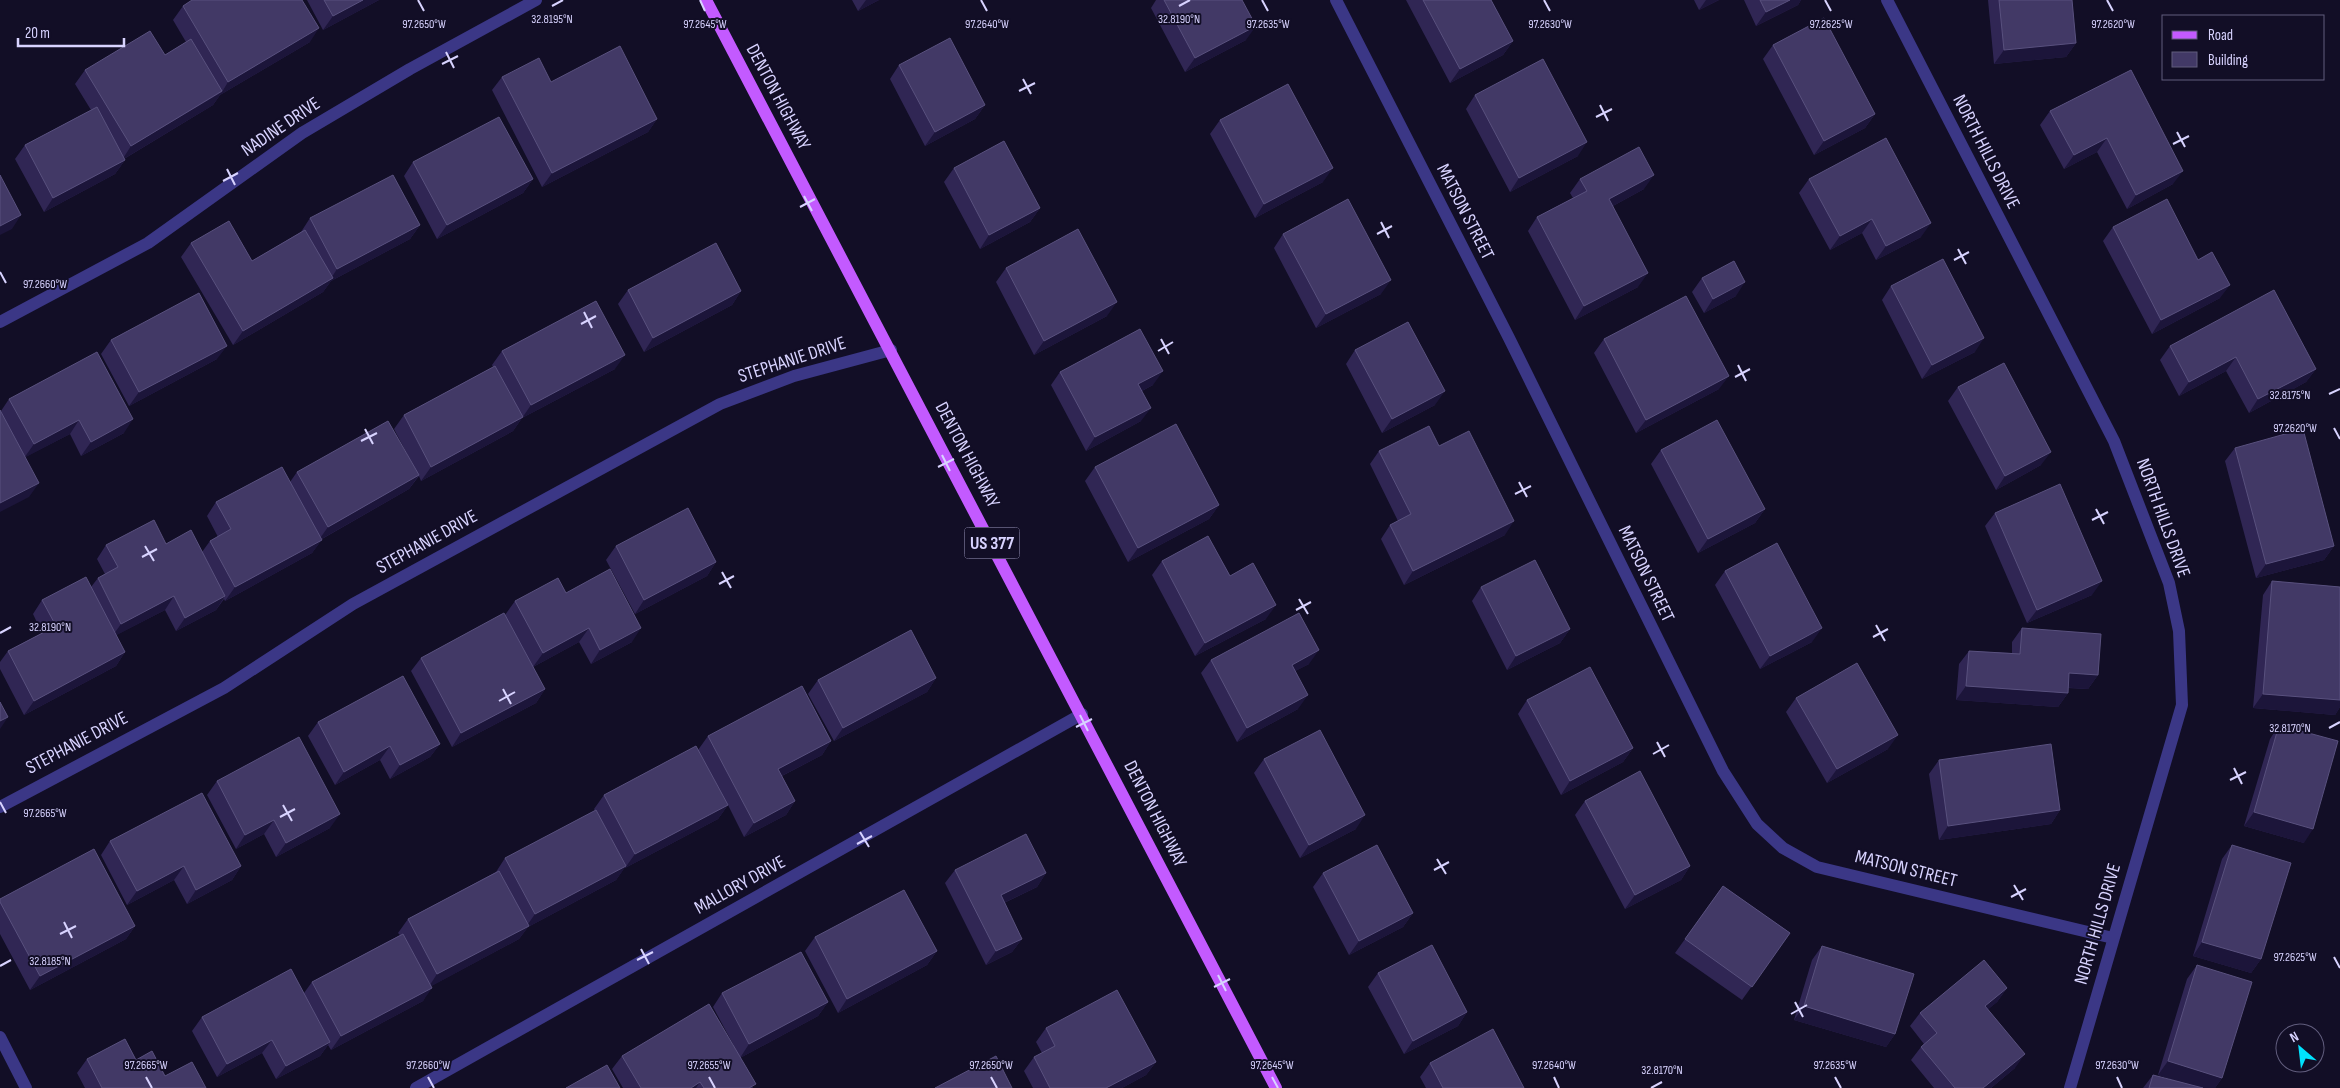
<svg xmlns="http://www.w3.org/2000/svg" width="2340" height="1088" viewBox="0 0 2340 1088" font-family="'Sofia Sans Condensed',sans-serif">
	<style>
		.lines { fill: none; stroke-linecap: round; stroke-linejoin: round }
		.street { stroke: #3b3786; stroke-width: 12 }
		.primary { stroke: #c35aff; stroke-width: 12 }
		.wall { fill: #302654 }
		.shaded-wall { fill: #1c153a }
		.building { fill: #423966; stroke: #59517e }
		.ticks { fill: none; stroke: #d8d3ff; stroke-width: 2 }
		.labels { text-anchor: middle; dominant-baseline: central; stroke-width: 4; stroke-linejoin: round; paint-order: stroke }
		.shield { fill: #120e26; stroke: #9d98be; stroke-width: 1 }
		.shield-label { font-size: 18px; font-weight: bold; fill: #d8d3ff }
		.street-label { font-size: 19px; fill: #d8d3ff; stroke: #120e26 }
		.ticks-label { font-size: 12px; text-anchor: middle; fill: #d8d3ff; stroke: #120e26; stroke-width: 4; stroke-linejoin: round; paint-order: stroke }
	</style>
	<rect width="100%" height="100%" fill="#120e26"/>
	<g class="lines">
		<path class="street" d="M1336 0 1509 338 1723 771 1757 824 1783 848 1817 867 2113 938
			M1887 0 2114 441 2169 583 2179 631 2182 705 2070 1088
			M0 322 148 243 302 133 410 69 536 0
			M0 807 224 688 353 604 720 404 794 376 891 350
			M0 1037 26 1088
			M416 1088 1082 714"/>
		<path class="primary" d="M706 0 1276 1088"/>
	</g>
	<path class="wall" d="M307 0H379L323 30Z
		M852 0H879L858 11Z
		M1156 0H1242L1246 40 1185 72 1151 8Z
		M1406 0H1491L1513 41 1503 55 1450 83Z
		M1694 0H1719L1699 10Z
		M1744 0H1801L1798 5 1756 26Z
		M1988 0H2072L2076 43 2066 57 1994 64Z
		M183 6 310 42 220 95 213 105 124 159 125 160 115 174 44 212 15 159 25 145 91 110 75 84 85 70 165 55 186 42 173 20Z
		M1773 45 1875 114 1865 128 1814 155 1763 59Z
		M899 65 985 105 975 119 925 146 890 79Z
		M2131 70 2173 184 2127 209 2097 152 2064 169 2040 125 2050 111Z
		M502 77 551 82 657 119 648 132 542 187 492 90Z
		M1475 95 1578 156 1510 192 1466 109Z
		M1220 120 1323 182 1255 218 1210 134Z
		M413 162 533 179 523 193 437 239 404 176Z
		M954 168 1040 208 1030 222 980 249 944 182Z
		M1580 179 1644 189 1613 206 1638 287 1575 320 1528 231 1537 217 1573 198 1570 193Z
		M1809 179 1921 237 1876 260 1862 233 1830 250 1799 193Z
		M310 218 420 225 410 239 331 281 323 292 233 345 181 257 191 243 252 261 301 232Z
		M2113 227 2220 298 2152 334 2103 241Z
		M1283 234 1381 294 1316 328 1274 248Z
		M1006 268 1107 316 1034 355 996 282Z
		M1702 278 1736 296 1704 313 1692 292Z
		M1891 286 1975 352 1922 379 1882 300Z
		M628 290 741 291 732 305 644 352 618 304Z
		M1604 339 1719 389 1636 433 1594 353Z
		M111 340 217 359 129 406 101 354Z
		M2170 346 2316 369 2306 382 2249 413 2226 371 2179 396 2160 360Z
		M1355 350 1435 405 1382 433 1346 364Z
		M502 351 615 369 522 418 513 431 421 481 419 476 409 489 322 539 312 553 225 601 224 599 216 610 176 631 165 610 116 635 125 652 116 666 24 715 0 669V662L8 651 42 633 33 614 42 600 91 587 98 578 105 574 97 559 106 545 166 544 202 552 210 541 218 537 207 516 216 502 290 482 297 472 416 471 394 429 404 415 493 367 492 365Z
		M1060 372 1153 385 1142 391 1141 421 1086 451 1051 385Z
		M1958 387 2041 465 1996 490 1948 401Z
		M9 399 124 433 81 456 70 434 25 457 29 497 1 411Z
		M2235 448 2334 546 2324 560 2256 578 2225 461Z
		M1661 450 1765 509 1755 523 1698 553 1651 464Z
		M1379 451 1505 535 1404 585 1381 539 1390 525 1398 521 1370 464Z
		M1095 467 1219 505 1209 519 1128 562 1085 481Z
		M1995 513 2092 595 2027 623 1985 526Z
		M616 546 716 562 707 576 635 614 606 560Z
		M1162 561 1230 576 1266 619 1195 656 1152 575Z
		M1725 571 1812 642 1760 669 1715 585Z
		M2272 581 2340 587V707L2335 715 2253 708 2263 595Z
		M1481 587 1570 629 1560 643 1507 670 1472 601Z
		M566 593 632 642 591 664 579 642 533 667 545 689 536 703 452 747 411 671 421 658 505 615 515 601Z
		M2022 628 2098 675 2088 689 2068 688V693L2058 707 1956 700 1959 664 1969 651 2012 653V642Z
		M1211 660 1309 664 1295 671 1298 709 1237 742 1201 673Z
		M936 678 927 692 834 741 808 694 818 680Z
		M1796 698 1888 749 1827 783 1786 712Z
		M1527 700 1633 748 1623 762 1561 795 1518 714Z
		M318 722 440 744 430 757 390 779 380 760 335 785 308 736Z
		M2279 725 2304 843 2244 826 2270 739Z
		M708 736 831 741 822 755 782 776 795 801 786 815 744 837 728 805 718 819 625 868V867L616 880 528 927 519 939 431 986 423 1001 331 1050 328 1045 320 1056 276 1079 262 1053 217 1077 192 1031 202 1017 304 993 312 982 400 935 398 933 408 919 496 872 505 858 595 811 594 809 604 795 698 750Z
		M1264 759 1356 829 1300 858 1254 773Z
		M1939 760 2060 810 2051 824 1939 840 1929 774Z
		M217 781 330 828 276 857 264 834 236 849 207 795Z
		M1585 801 1690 866 1681 880 1625 909 1575 815Z
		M110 841 241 866 232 880 187 904 174 880 127 905 101 855Z
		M2232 845 2261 959 2251 973 2193 956 2222 859Z
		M955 870 1046 873 1037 887 1004 903 1022 939 1012 952 986 965 945 883Z
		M1323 873 1413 913 1403 927 1349 955 1313 887Z
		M1723 886 1790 933 1742 1000 1675 953Z
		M0 899 135 926 126 939 30 990 0 934Z
		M815 937 937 951 927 965 838 1013 805 951Z
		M1822 946 1895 1034 1886 1047 1794 1020 1812 960Z
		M2197 965 2222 1078 2215 1088H2143L2153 1075 2191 1085 2158 1075 2187 979Z
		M1378 973 1467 1012 1458 1026 1404 1054 1368 987Z
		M2007 988 1997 1002 1988 1009 2015 1068 1991 1088H1934L1911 1060 1921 1047 1924 1044 1910 1026 1920 1013Z
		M722 993 828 1002 818 1016 740 1058 753 1088H623L612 1069 622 1056 734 1046 713 1007Z
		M1046 1028 1156 1062 1146 1075 1122 1088H1033L1024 1071 1034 1057 1042 1053 1036 1042Z
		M87 1059 136 1060 165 1076 206 1088H85L77 1073Z
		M1430 1063 1524 1088H1426L1420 1077Z"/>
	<path class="shaded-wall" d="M363 0H379L323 30 333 16Z
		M866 0H879L858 11Z
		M1706 0H1719L1699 10Z
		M1790 0H1801L1798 5 1756 26 1766 12Z
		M1256 26 1246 40 1185 72 1195 58Z
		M319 28 310 42 220 95 213 105 122 160 131 146 222 92 228 82Z
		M1513 41 1503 55 1450 83 1460 69Z
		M2076 43 2066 57 1994 64 2004 50Z
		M985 105 975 119 925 146 935 132Z
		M1875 114 1865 128 1814 155 1824 141Z
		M657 119 648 132 542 187 552 173Z
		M2107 138 2097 152 2064 169 2074 155Z
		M1587 142 1578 156 1510 192 1519 178Z
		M125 160 115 174 44 212 53 198Z
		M1333 168 1323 182 1255 218 1264 204Z
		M2183 171 2173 184 2127 209 2136 195Z
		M1654 175 1644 189 1600 213 1609 199Z
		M533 179 523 193 437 239 447 225Z
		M1040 208 1030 222 980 249 989 235Z
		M21 215 12 229 0 235V226Z
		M1872 219 1862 233 1830 250 1840 236Z
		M1931 223 1921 237 1876 260 1886 246Z
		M420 225 410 239 331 281 323 292 233 345 243 331 330 280 337 269Z
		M1648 273 1638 287 1575 320 1584 306Z
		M1391 280 1381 294 1316 328 1326 314Z
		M1745 282 1736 296 1704 313 1713 299Z
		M2230 285 2220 298 2152 334 2161 320Z
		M741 291 732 305 644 352 653 338Z
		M1117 302 1107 316 1034 355 1044 341Z
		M1984 338 1975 352 1922 379 1932 365Z
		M227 346 217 359 129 406 139 392Z
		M625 355 615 369 522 418 513 431 421 481 431 467 522 418 531 405Z
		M2236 357 2226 371 2179 396 2189 382Z
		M2316 369 2306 382 2249 413 2258 399Z
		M1163 371 1153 385 1128 398 1138 384Z
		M1729 376 1719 389 1636 433 1646 420Z
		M1445 391 1435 405 1382 433 1392 419Z
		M1151 408 1141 421 1086 451 1095 437Z
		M133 419 124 433 81 456 91 442Z
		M79 420 70 434 24 458 34 444Z
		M2051 452 2041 465 1996 490 2005 476Z
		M419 475 409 489 318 541 328 527Z
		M39 483 29 497 0 512V503Z
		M1219 505 1209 519 1128 562 1138 548Z
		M1765 509 1755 523 1698 553 1708 539Z
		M1514 521 1505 535 1404 585 1413 571Z
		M322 540 312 553 225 601 235 587Z
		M2334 546 2324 560 2256 578 2266 564Z
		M716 562 707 576 635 614 644 600Z
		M2102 581 2092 595 2027 623 2037 610Z
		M174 596 165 610 111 638 121 624Z
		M225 596 216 610 176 631 185 618Z
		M1276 605 1266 619 1195 656 1205 643Z
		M589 628 579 642 533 667 543 653Z
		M641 628 632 642 591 664 600 650Z
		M1822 628 1812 642 1760 669 1770 656Z
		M1570 629 1560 643 1507 670 1516 656Z
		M1319 650 1309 664 1282 678 1292 665Z
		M125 652 116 666 24 715 34 701Z
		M2069 673 2098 675 2088 689 2059 687Z
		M936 678 927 692 834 741 843 728Z
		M1966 686 2068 693 2058 707 1956 700Z
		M545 689 536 703 452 747 461 733Z
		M2263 694 2340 700V707L2335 715 2253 708Z
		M1308 695 1298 709 1237 742 1247 728Z
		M8 717 0 729V721Z
		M1898 735 1888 749 1827 783 1837 769Z
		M831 741 822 755 768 783 778 769Z
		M440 744 430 757 390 779 400 765Z
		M390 746 380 760 335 785 344 772Z
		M1633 748 1623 762 1561 795 1570 781Z
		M795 801 786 815 744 837 754 823Z
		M728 805 718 819 625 868 635 854Z
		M2060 810 2051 824 1939 840 1948 826Z
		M2254 812 2313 829 2304 843 2244 826Z
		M340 814 330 828 276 857 286 843Z
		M1365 815 1356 829 1300 858 1309 845Z
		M274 820 264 834 236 849 245 835Z
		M184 866 174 880 127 905 137 891Z
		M241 866 232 880 187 904 196 890Z
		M626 866 616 880 528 927 519 939 428 988 437 974 526 927 535 914Z
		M1690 866 1681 880 1625 909 1635 895Z
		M1046 873 1037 887 991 909 1001 895Z
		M1413 913 1403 927 1349 955 1359 941Z
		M135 926 126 939 30 990 40 976Z
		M1022 939 1012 952 986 965 996 951Z
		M2202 942 2261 959 2251 973 2193 956Z
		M937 951 927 965 838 1013 847 999Z
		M432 988 423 1001 331 1050 341 1036Z
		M2007 988 1997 1002 1976 1020 1985 1006Z
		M828 1002 818 1016 740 1058 749 1044Z
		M1804 1006 1895 1034 1886 1047 1794 1020Z
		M1467 1012 1458 1026 1404 1054 1413 1041Z
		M272 1040 262 1053 217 1077 227 1064Z
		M330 1042 320 1056 276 1079 286 1066Z
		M2025 1054 2015 1068 1991 1088H1983Z
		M2168 1061 2222 1078 2215 1088H2201L2158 1075Z
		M1156 1062 1146 1075 1122 1088H1106Z
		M700 1082 696 1088H691Z"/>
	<path class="building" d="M192 0H302L319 28 228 82 183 6Z
		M324 0H363L333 16Z
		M1164 0H1242L1256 26 1195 58Z
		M1423 0H1491L1513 41 1460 69Z
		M1760 0H1790L1766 12Z
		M1999 0H2072L2076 43 2004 50Z
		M1824 18 1875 114 1824 141 1773 45Z
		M150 31 165 55 191 39 222 91 131 146 85 70Z
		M950 38 985 105 935 132 899 65Z
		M620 46 657 119 552 173 502 77 539 58 551 82Z
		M1543 59 1587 142 1519 178 1475 95Z
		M2131 70 2183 171 2136 195 2107 138 2074 155 2050 111Z
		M1288 84 1333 168 1264 204 1220 120Z
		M97 107 125 160 53 198 25 145Z
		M499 117 533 179 447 225 413 162Z
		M1886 138 1931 223 1886 246 1872 219 1840 236 1809 179Z
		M1004 141 1040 208 989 235 954 168Z
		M1639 147 1654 175 1609 199 1648 273 1584 306 1537 217 1587 191 1580 179Z
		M0 175 21 215 0 226Z
		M393 175 420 225 337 269 310 218Z
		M1348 199 1391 280 1326 314 1283 234Z
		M2167 199 2198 260 2212 252 2230 285 2161 320 2113 227Z
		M229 221 252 261 305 230 333 278 243 331 191 243Z
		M1078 229 1117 302 1044 341 1006 268Z
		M716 243 741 291 653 338 628 290Z
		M1943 259 1984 338 1932 365 1891 286Z
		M1734 261 1745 282 1713 299 1702 278Z
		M2274 290 2316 369 2258 399 2236 357 2189 382 2170 346Z
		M199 293 227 346 139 392 111 340Z
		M1686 296 1729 376 1646 420 1604 339Z
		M596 301 625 355 531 405 502 351Z
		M1408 322 1445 391 1392 419 1355 350Z
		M1140 329 1163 371 1138 384 1151 408 1095 437 1060 372Z
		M97 352 133 419 91 442 79 420 34 444 9 399Z
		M2004 363 2051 452 2005 476 1958 387Z
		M495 366 523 417 431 467 404 415Z
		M0 410 39 483 0 503Z
		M1717 420 1765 509 1708 539 1661 450Z
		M388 421 419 475 328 527 297 472Z
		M1176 424 1219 505 1138 548 1095 467Z
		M1429 426 1439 446 1469 431 1514 521 1413 571 1390 525 1411 514 1379 451Z
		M2303 429 2334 546 2266 564 2235 448Z
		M282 467 322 540 235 587 210 541 231 529 216 502Z
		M2060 484 2102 581 2037 610 1995 513Z
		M688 508 716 562 644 600 616 546Z
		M154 520 166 544 191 530 225 596 185 618 174 596 121 624 98 578 118 567 106 545Z
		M1208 536 1230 576 1253 563 1276 605 1205 643 1162 561Z
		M1777 543 1822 628 1770 656 1725 571Z
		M1535 560 1570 629 1516 656 1481 587Z
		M610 569 641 628 600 650 589 628 543 653 515 601 558 578 566 593Z
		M86 577 125 652 34 701 8 651 56 626 42 600Z
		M2272 581 2340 587V700L2263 694Z
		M504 613 545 689 461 733 421 658Z
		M1299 613 1319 650 1292 665 1308 695 1247 728 1211 660Z
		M2022 628 2101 634 2098 675 2069 673 2068 693 1966 686 1969 651 2020 654Z
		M911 630 936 678 843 728 818 680Z
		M1857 663 1898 735 1837 769 1796 698Z
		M1590 667 1633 748 1570 781 1527 700Z
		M403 676 440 744 400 765 390 746 344 772 318 722Z
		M802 686 831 741 778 769 795 801 754 823 708 736Z
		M0 702 8 717 0 721Z
		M2279 725 2338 741 2313 829 2254 812Z
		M1320 730 1365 815 1309 845 1264 759Z
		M299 737 340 814 286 843 274 820 245 835 217 781Z
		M2051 744 2060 810 1948 826 1939 760Z
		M696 746 728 805 635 854 604 795Z
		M1640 771 1690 866 1635 895 1585 801Z
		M202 793 241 866 196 890 184 866 137 891 110 841Z
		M596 810 626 866 535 914 505 858Z
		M1026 834 1046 873 1001 895 1022 939 996 951 955 870Z
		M1377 845 1413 913 1359 941 1323 873Z
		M2232 845 2291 863 2261 959 2202 942Z
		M94 849 135 926 40 976 0 902V899Z
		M499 871 529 926 437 974 408 919Z
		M1723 886 1790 933 1752 987 1685 939Z
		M904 890 937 951 847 999 815 937Z
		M403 934 432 988 341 1036 312 982Z
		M1432 945 1467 1012 1413 1041 1378 973Z
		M1822 946 1914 974 1895 1034 1804 1006Z
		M801 952 828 1002 749 1044 722 993Z
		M1984 960 2007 988 1985 1006 2025 1054 1983 1088H1955L1921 1047 1937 1033 1920 1013Z
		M2197 965 2252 982 2222 1078 2168 1061Z
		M291 969 330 1042 286 1066 272 1040 227 1064 202 1017Z
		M1117 990 1156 1062 1106 1088H1050L1034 1057 1055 1046 1046 1028Z
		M709 1004 756 1084 749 1088H704L700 1082 691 1088H641L622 1056Z
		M1493 1029 1524 1088H1443L1430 1063Z
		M125 1039 136 1060 152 1051 165 1076 192 1062 206 1088H102L87 1059Z
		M996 1056 1012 1088H935Z
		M607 1065 620 1088H566Z
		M2153 1075 2203 1088H2149Z"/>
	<path class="ticks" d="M418 0 424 11M700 0 705 11M981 0 987 11M1262 0 1268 11M1544 0 1550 11M1825 0 1831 11M2107 0 2113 11M552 6 563 0M1179 6 1190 0M446 52 454 68M442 64 458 56M1023 79 1031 94M1019 91 1035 83M1600 105 1608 121M1596 117 1612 109M2177 132 2185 147M2173 144 2189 136M227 169 235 185M223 181 238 173M804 196 812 211M800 207 815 199M1381 222 1389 238M1377 234 1392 226M1958 249 1966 264M1954 260 1969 252M0 272 6 283M584 312 592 328M581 324 596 316M1161 339 1169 354M1158 351 1173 342M1738 365 1746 381M1735 377 1750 369M2329 394 2340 389M2334 428 2340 439M365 429 373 444M361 441 377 433M942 455 950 471M938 467 954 459M1519 482 1527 497M1515 494 1531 486M2096 509 2104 524M2092 520 2108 512M145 546 154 561M142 557 157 549M722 572 731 588M719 584 734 576M1299 599 1308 614M1296 610 1311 602M1876 625 1885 641M0 633 11 627M1873 637 1888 629M503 689 511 704M499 701 515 692M1080 715 1088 731M1076 727 1092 719M2329 728 2340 722M1657 742 1665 757M1653 754 1669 745M2234 768 2242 784M2230 780 2246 772M0 802 6 813M283 805 292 821M280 817 295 809M860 832 869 847M857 844 872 836M1437 859 1446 874M1434 870 1449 862M2014 885 2023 900M2011 897 2026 889M64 922 72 938M60 934 76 926M641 949 649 964M2334 957 2340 968M637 960 653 952M0 966 11 960M1218 975 1226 991M1214 987 1230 979M1795 1002 1803 1017M1791 1014 1807 1005M146 1077 152 1088M428 1077 434 1088M709 1077 715 1088M991 1077 997 1088M1272 1077 1278 1088M1554 1077 1559 1088M1835 1077 1841 1088M2117 1077 2122 1088M1651 1088 1662 1082"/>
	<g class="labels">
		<rect class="shield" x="964.5" y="527.5" width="55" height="31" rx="4"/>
		<g class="shield-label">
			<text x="992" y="543">US 377</text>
		</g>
		<g class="street-label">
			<text transform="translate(778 97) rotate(62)">DENTON HIGHWAY</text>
			<text transform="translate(281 127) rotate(-34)">NADINE DRIVE</text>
			<text transform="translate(1986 152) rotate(63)">NORTH HILLS DRIVE</text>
			<text transform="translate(1465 212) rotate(63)">MATSON STREET</text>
			<text transform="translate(792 360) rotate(-18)">STEPHANIE DRIVE</text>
			<text transform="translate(967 455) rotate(62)">DENTON HIGHWAY</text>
			<text transform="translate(2163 518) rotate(70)">NORTH HILLS DRIVE</text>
			<text transform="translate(427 542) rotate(-29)">STEPHANIE DRIVE</text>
			<text transform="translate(1646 574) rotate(64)">MATSON STREET</text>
			<text transform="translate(77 743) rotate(-28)">STEPHANIE DRIVE</text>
			<text transform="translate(1155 814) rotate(63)">DENTON HIGHWAY</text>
			<text transform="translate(1906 869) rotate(14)">MATSON STREET</text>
			<text transform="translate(740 885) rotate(-29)">MALLORY DRIVE</text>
			<text transform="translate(2098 924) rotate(-74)">NORTH HILLS DRIVE</text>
		</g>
	</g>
	<g class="ticks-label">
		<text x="552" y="23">32.8195°N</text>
		<text x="1179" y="23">32.8190°N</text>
		<text x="424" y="28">97.2650°W</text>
		<text x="705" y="28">97.2645°W</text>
		<text x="987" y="28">97.2640°W</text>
		<text x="1268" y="28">97.2635°W</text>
		<text x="1550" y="28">97.2630°W</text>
		<text x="1831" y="28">97.2625°W</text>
		<text x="2113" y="28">97.2620°W</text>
		<text x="45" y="288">97.2660°W</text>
		<text x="2290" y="399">32.8175°N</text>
		<text x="2295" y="432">97.2620°W</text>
		<text x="50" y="631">32.8190°N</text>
		<text x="2290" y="732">32.8170°N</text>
		<text x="45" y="817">97.2665°W</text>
		<text x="2295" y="961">97.2625°W</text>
		<text x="50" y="965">32.8185°N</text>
		<text x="146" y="1069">97.2665°W</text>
		<text x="428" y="1069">97.2660°W</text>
		<text x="709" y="1069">97.2655°W</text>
		<text x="991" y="1069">97.2650°W</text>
		<text x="1272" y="1069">97.2645°W</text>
		<text x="1554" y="1069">97.2640°W</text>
		<text x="1835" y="1069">97.2635°W</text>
		<text x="2117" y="1069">97.2630°W</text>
		<text x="1662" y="1074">32.8170°N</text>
	</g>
	<rect x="2162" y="15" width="162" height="65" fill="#120e26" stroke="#615d7d"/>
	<rect x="2172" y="31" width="25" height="8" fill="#c35aff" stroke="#615d7d"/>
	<text x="2208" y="40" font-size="15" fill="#d8d3ff">Road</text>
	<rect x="2172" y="52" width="25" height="15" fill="#423966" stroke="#615d7d"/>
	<text x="2208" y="65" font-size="15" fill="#d8d3ff">Building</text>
	<g transform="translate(2300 1048) rotate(332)"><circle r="24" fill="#120e26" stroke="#615d7d"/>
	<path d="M0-4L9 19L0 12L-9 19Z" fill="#00e2fe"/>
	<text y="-8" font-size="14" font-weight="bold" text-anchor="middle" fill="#d8d3ff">N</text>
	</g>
	<path d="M18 38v8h106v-8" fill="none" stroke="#d8d3ff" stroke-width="2.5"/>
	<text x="25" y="38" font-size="15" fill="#d8d3ff" stroke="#120e26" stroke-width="4" paint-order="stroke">20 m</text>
</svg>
